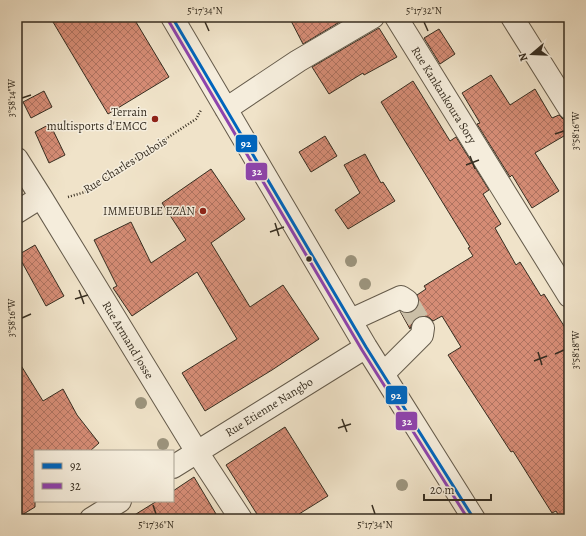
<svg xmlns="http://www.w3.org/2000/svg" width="586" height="536" viewBox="0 0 586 536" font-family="Alegreya,serif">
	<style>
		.building { fill: url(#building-cross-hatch); stroke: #372e21 }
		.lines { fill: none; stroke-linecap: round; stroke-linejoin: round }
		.minor-tunnel { stroke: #cbbfa7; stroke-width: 22; stroke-dasharray: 22 11; stroke-linecap: butt }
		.minor-casing { stroke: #655b4b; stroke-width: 24 }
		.path { stroke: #372e21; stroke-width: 2.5; stroke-dasharray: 1 2; stroke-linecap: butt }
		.minor { stroke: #f5eddc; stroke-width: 22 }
		.bus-1-casing { stroke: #f5eddc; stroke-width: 6 }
		.bus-2-casing { stroke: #f5eddc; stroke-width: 6 }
		.bus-1 { stroke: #0065bd; stroke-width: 3 }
		.bus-2 { stroke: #8e44ad; stroke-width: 3 }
		.tree { fill: #9c947d }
		.ticks { fill: none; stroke: #372e21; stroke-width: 1.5 }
		.poi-dot { fill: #8f2418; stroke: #f5eddc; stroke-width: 1.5 }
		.bus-dot { fill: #372e21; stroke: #f5eddc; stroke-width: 1.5 }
		.labels { text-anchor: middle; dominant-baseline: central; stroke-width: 3; stroke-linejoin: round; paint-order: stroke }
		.street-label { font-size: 12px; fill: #372e21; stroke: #f5eddc }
		.poi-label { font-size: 12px; fill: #372e21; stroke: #f5eddc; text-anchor: end }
		.line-badge { stroke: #f5eddc; stroke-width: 1.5 }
		.badge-label { font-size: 11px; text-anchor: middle; font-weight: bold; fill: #fff }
		.neatline { fill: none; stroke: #372e21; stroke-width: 1.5 }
		.ticks-label { font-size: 10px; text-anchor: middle; fill: #372e21 }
	</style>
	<defs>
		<pattern id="building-cross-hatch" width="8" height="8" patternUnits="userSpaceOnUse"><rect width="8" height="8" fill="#d58c75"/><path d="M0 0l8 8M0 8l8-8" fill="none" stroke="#ae7360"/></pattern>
	</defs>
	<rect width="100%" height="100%" fill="#f0e3c9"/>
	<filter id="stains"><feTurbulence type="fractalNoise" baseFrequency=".005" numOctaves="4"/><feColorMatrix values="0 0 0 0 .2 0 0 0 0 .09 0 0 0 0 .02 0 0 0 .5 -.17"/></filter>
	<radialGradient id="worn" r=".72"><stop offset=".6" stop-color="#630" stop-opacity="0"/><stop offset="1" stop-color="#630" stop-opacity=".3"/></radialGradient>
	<path class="building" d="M50 17H133L169 77 108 114Z
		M289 17H348L303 44Z
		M379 28 397 57 364 75 363 73 329 94 312 67Z
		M439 29 455 54 440 64 424 38Z
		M491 75 510 105 535 89 552 118 559 115 563 119 568 120 569 123V133L535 153 559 191 532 208 512 175 510 177 477 124 480 123 462 93Z
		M413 81 450 141 456 137 489 190 483 194 501 224 495 228 516 265 520 262 541 296 544 294 569 334V519H561L556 511 552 513 513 451 511 452 448 355 461 347 442 316 433 321 430 318 425 316H419L413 321 410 329 400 311 407 313 413 312 417 308 419 302 417 295 426 289 424 286 473 256 468 248 470 247 381 102Z
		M44 91 52 107 31 118 23 102Z
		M50 124 65 155 49 163 35 132Z
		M325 136 337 156 311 172 299 152Z
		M365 154 381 183 383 182 395 201 348 229 335 210 360 193 344 165Z
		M211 169 245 219 211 243 250 307 283 285 319 339 272 370 205 411 182 373 237 339 197 272 132 316 113 288 117 286 94 240 131 222 151 263 186 240 162 203Z
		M35 245 64 296 46 306 18 255Z
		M17 359 43 401 63 389 77 415 99 443 90 451H35V507L17 518Z
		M285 427 328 496 291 519H260L226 465Z
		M194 477 219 519H128L157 501H173V491Z"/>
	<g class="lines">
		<path class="minor-tunnel" d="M407 301 423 328"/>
		<g class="minor-casing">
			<path id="minor" d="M172 17 366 347 474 519
				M396 17 569 296
				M512 17 569 108
				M226 109 298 61 373 17
				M17 159 41 197 197 452 241 519
				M17 212 41 197
				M351 320 401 297 407 301
				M383 374 422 335 423 328
				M173 467 366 347
				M91 519 120 501"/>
		</g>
		<path class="path" d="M68 197 85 192 196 119 201 110"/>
		<use href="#minor" class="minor"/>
		<g class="bus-1-casing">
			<path id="bus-1" d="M172 17 366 347 474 519"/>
		</g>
		<g class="bus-2-casing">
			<path id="bus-2" d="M168 20 362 350 468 519"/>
		</g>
		<use href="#bus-1" class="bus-1"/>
		<use href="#bus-2" class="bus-2"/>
	</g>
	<g class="tree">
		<circle cx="351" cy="261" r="6"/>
		<circle cx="365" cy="284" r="6"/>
		<circle cx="141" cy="403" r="6"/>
		<circle cx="163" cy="444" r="6"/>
		<circle cx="402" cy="485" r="6"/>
	</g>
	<path class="ticks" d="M205 22 209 31M424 22 428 31M22 98 31 95M555 134 564 131M470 156 475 169M466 165 479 160M275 223 279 236M270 232 284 227M79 290 84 304M75 299 88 295M22 318 31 314M538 352 542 365M555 354 564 350M534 361 547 356M342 419 347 432M338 428 351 424M153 505 156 514M372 505 375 514"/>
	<g class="poi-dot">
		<circle cx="155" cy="119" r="4"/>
		<circle cx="203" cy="211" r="4"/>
	</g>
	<circle class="bus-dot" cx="309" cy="259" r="3.5"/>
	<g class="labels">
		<g class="street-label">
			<text transform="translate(444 95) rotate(58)">Rue Kankankoura Sory</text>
			<text transform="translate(125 165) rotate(-32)">Rue Charles Dubois</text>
			<text transform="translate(128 340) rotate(59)">Rue Armand Josse</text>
			<text transform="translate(269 407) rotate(-32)">Rue Etienne Nangbo</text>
		</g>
		<g class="poi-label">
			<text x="147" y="112">Terrain<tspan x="147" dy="14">multisports d'EMCC</tspan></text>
			<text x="195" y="211">IMMEUBLE EZAN</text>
		</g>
	</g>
	<g class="line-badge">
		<rect x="235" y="134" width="23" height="19" rx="4" fill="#0065bd"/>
		<rect x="245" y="162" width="23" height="19" rx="4" fill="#8e44ad"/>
		<rect x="385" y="385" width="23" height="20" rx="4" fill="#0065bd"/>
		<rect x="395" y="411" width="23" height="20" rx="4" fill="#8e44ad"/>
	</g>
	<g class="badge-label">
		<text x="246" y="147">92</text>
		<text x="257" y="175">32</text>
		<text x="396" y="399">92</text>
		<text x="407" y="425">32</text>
	</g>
	<rect width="586" height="536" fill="none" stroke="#f0e3c9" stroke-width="44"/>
	<rect x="34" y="450" width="140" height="52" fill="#f5eddc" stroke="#a9a191"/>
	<rect x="42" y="463" width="20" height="6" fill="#0065bd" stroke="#a9a191"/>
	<text x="70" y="470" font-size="12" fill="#372e21">92</text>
	<rect x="42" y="483" width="20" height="6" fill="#8e44ad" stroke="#a9a191"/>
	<text x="70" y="490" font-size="12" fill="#372e21">32</text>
	<g transform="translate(532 54) rotate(251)" stroke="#f5eddc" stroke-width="3" paint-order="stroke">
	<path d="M0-3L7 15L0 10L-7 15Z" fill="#372e21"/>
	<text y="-6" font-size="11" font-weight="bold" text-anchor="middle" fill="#372e21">N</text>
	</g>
	<path d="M424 494v6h67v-6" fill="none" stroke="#372e21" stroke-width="2"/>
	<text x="430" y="494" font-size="12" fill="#372e21" stroke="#f5eddc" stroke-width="3" paint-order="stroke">20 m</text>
	<rect x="22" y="22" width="542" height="492" class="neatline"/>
	<g class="ticks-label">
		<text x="205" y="14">5°17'34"N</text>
		<text x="424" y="14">5°17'32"N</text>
		<text transform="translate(11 98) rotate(-90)" y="4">3°58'14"W</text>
		<text transform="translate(575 131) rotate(-90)" y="4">3°58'16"W</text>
		<text transform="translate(11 318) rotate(-90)" y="4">3°58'16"W</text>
		<text transform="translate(575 350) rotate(-90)" y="4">3°58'18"W</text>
		<text x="156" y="528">5°17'36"N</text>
		<text x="375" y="528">5°17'34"N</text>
	</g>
	<rect width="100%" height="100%" filter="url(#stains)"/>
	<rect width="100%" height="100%" fill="url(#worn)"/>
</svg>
